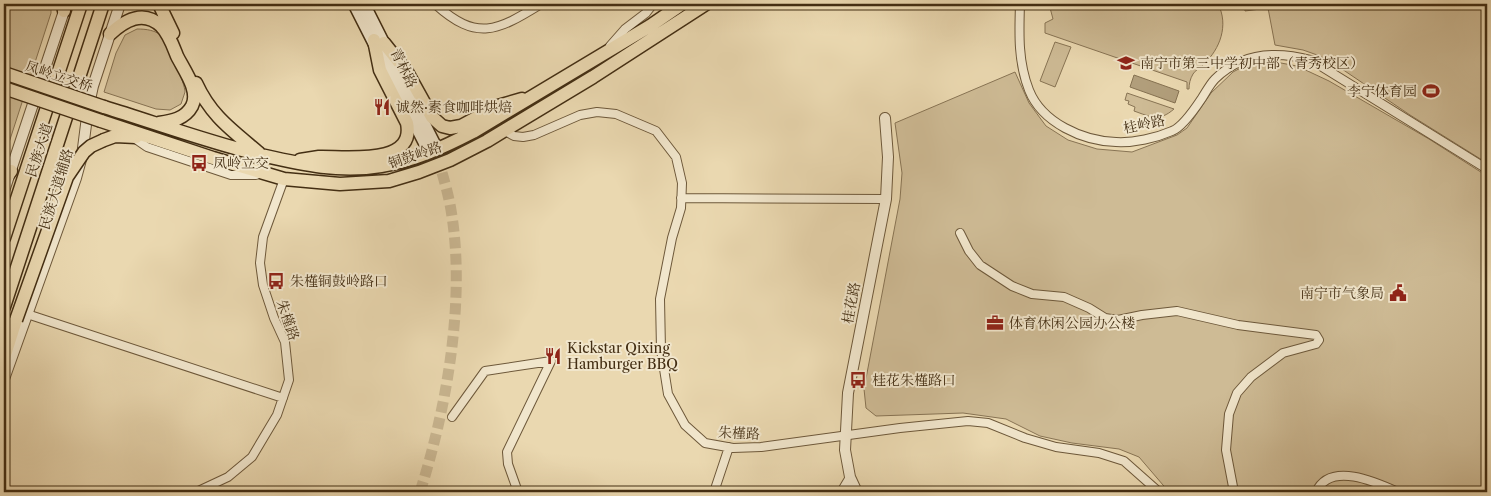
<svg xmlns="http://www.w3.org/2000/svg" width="1491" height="496" viewBox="0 0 1491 496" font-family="'Libre Caslon Text','Noto Serif SC',serif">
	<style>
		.green { fill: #cebb95; stroke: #887454 }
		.water { fill: #b19e7b; stroke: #857151 }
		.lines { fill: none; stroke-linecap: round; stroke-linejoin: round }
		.secondary-tunnel { stroke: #c9b691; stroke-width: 11; stroke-dasharray: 11 5.5; stroke-linecap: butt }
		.minor-casing { stroke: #6d583a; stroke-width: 10 }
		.tertiary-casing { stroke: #6d583a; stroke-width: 12 }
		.secondary-casing { stroke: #432e13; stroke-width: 14 }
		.primary-casing { stroke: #432e13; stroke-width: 15 }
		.trunk-casing { stroke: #432e13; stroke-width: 15 }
		.minor { stroke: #f1e6cc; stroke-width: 8 }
		.tertiary { stroke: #f1e6cc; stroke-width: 10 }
		.secondary { stroke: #f1e6cc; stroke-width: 11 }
		.primary { stroke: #ead8b0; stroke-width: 12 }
		.trunk { stroke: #ead8b0; stroke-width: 12 }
		.primary-bridge-casing { stroke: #432e13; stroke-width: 15; stroke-linecap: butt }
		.primary-bridge { stroke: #ead8b0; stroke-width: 12 }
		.labels { text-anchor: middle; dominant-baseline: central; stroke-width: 4; stroke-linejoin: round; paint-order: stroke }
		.poi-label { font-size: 14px; fill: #432e13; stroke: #f1e6cc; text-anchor: start }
		.street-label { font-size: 14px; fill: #432e13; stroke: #f1e6cc }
	</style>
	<rect width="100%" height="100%" fill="#ead8b0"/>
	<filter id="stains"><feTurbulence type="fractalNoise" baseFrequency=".004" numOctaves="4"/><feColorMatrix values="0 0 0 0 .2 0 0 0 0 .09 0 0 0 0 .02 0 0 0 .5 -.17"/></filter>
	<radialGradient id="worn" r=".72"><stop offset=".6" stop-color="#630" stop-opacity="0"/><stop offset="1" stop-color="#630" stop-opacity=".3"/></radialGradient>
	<path class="green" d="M4 4H51V13L4 158V70L7 59 4 58Z
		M1049 4H1218C1229 25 1220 49 1204 64 1201 68 1195 70 1193 74 1190 79 1189 84 1189 89H1187V82L1045 33V23L1053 19Z
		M1244 4H1487V163L1410 115 1339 67 1320 56 1303 50 1275 45 1268 8 1245 11Z
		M137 29C146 29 156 30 163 37 169 44 185 84 185 92 184 96 182 100 181 104L170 110 156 109 104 92 116 53 125 35Z
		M1055 42 1071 47 1055 87 1040 81Z
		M1265 60 1297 66 1329 81 1429 139 1487 176V492H1169L1139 457 1119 449 1072 443 1040 436 1006 419 963 413 876 416 866 408 864 389 900 199 902 173 895 123 1015 72 1029 103 1046 126 1068 140 1097 149 1132 152 1177 135 1187 128 1211 93 1233 72 1248 64Z
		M1127 93 1174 109C1159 122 1151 117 1134 111L1135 107 1128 104 1129 101 1125 100Z"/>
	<path class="water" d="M1134 75 1179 91 1175 103 1130 87Z"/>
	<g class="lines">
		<path class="secondary-tunnel" d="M420 492C447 407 466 299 451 210 448 192 442 173 437 155"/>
		<g class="minor-casing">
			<path id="minor" d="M435 4C477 42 497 31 541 4
				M1020 4C1019 34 1018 62 1029 90 1042 123 1083 141 1116 142 1134 143 1156 138 1172 131 1183 127 1196 107 1202 98 1206 92 1210 84 1215 79 1242 52 1277 51 1311 60L1487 169
				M610 46 625 29 646 13 653 4
				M505 131 514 136 523 137 534 135 580 115 597 112 616 114 656 131 676 157 682 183 681 208 672 238 660 299 661 350 668 394 685 425 705 443 733 448 761 447 900 428 968 421 988 423 1025 438 1056 447 1099 453 1124 461 1159 492
				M131 136 147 147 231 175H256
				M681 198 886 199
				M960 233 969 251 980 265 1012 286 1032 294 1064 297 1089 308 1105 318 1118 320 1142 315 1177 311 1238 325 1316 335 1319 340 1316 344 1283 353 1251 377 1237 393 1229 414 1226 450 1234 492
				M27 314 283 398
				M452 417 485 371 551 361 507 452 508 464 518 492
				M196 492 228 477 252 457 277 415 289 380 285 342 274 318 263 285 260 263 263 237 284 179
				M714 492 729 447
				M841 492 850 477
				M1316 492C1330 461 1376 482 1398 492"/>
		</g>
		<g class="tertiary-casing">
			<path id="tertiary" d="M4 191 66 5
				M4 379 76 178 82 156 88 109 93 86 120 4
				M857 492 850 477 845 450 848 393 886 199 888 157 885 118"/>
		</g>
		<g class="secondary-casing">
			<path id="secondary" d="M354 4 426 146
				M364 4 434 143"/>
		</g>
		<g class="primary-casing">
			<path id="primary" d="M63 4 64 11
				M159 4 173 33
				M110 34C124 21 143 9 161 26 169 34 173 46 177 56 184 70 200 91 192 106 185 119 172 121 159 123
				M384 43 407 72 432 117 442 126 450 128 461 126 498 106 522 99
				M196 83C211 116 232 130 259 153
				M104 107C156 123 208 142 261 155 301 164 339 173 381 166 414 161 444 147 473 132L650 26 682 4
				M101 121 213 158 284 179 340 184 389 181 419 172 450 160 487 141 593 77 706 4
				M104 140 115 136 136 137
				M300 160C306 159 313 158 319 157 343 156 416 167 407 123L380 70 374 40
				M4 180 11 171
				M4 358 16 320"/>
		</g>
		<g class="trunk-casing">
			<path id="trunk" d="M4 238 81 4
				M4 307 103 4"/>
		</g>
		<use href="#minor" class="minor"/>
		<use href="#tertiary" class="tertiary"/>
		<use href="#secondary" class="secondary"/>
		<use href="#primary" class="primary"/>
		<use href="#trunk" class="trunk"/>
		<g class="primary-bridge-casing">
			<path id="primary-bridge" d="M4 73 104 107
				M4 88 101 121
				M16 320 67 177 84 152 91 146 104 140"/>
		</g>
		<use href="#primary-bridge" class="primary-bridge"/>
	</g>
	<defs>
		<g id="school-bare" transform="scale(1.35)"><path d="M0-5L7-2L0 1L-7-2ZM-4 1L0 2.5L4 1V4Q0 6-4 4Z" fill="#8f2418" stroke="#f1e6cc" stroke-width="2.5" paint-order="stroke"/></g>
		<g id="stadium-bare" transform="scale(1.35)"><path d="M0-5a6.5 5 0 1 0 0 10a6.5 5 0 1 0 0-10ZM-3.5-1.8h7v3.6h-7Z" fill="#8f2418" stroke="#f1e6cc" stroke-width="2.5" paint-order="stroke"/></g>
		<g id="restaurant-bare" transform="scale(1.35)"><path d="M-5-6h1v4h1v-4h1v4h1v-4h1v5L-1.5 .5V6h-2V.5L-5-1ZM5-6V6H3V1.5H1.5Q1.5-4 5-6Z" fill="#8f2418" stroke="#f1e6cc" stroke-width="2.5" paint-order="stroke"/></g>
		<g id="bus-bare" transform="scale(1.35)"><path d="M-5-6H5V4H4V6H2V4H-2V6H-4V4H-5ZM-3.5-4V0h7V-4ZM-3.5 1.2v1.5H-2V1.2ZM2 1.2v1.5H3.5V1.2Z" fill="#8f2418" stroke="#f1e6cc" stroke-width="2.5" paint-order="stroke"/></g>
		<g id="civic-bare" transform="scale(1.35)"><path d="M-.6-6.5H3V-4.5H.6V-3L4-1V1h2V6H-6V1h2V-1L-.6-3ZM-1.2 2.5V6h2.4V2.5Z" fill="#8f2418" stroke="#f1e6cc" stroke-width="2.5" paint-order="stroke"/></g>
		<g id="office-bare" transform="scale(1.35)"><path d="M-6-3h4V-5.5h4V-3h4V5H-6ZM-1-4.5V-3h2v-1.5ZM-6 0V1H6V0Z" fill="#8f2418" stroke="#f1e6cc" stroke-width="2.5" paint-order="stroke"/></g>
	</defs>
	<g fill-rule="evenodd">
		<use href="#school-bare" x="1126" y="63"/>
		<use href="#stadium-bare" x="1431" y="91"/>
		<use href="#restaurant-bare" x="382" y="107"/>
		<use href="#bus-bare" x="199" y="163"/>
		<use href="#bus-bare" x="276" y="281"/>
		<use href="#civic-bare" x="1398" y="293"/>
		<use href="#office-bare" x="995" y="323"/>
		<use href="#restaurant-bare" x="553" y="356"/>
		<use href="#bus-bare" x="858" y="380"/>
	</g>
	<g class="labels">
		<g class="poi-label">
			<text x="1140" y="63">南宁市第三中学初中部（青秀校区）</text>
			<text x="1417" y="91" text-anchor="end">李宁体育园</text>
			<text x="396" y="107">诚然·素食咖啡烘焙</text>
			<text x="213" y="163">凤岭立交</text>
			<text x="290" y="281">朱槿铜鼓岭路口</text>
			<text x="1384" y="293" text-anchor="end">南宁市气象局</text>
			<text x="1009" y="323">体育休闲公园办公楼</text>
			<text x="567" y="348">Kickstar Qixing<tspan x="567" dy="16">Hamburger BBQ</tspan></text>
			<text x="872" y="380">桂花朱槿路口</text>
		</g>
		<g class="street-label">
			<text transform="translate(404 68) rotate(64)">青林路</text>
			<text transform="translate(59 76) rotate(18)">凤岭立交桥</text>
			<text transform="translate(1144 124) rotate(-12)">桂岭路</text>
			<text transform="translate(39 150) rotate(-72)">民族大道</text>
			<text transform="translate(415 155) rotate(-19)">铜鼓岭路</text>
			<text transform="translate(56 189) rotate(-73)">民族大道辅路</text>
			<text transform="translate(851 303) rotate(-79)">桂花路</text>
			<text transform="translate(288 320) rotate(71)">朱槿路</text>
			<text transform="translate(739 433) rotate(3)">朱槿路</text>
		</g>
	</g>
	<rect width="1491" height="496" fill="none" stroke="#ead8b0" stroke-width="20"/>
	<rect x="5" y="5" width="1481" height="486" fill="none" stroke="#432e13" stroke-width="2.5"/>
	<rect x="10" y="10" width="1471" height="476" fill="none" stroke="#432e13"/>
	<rect width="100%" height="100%" filter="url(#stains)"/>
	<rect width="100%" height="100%" fill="url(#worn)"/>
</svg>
